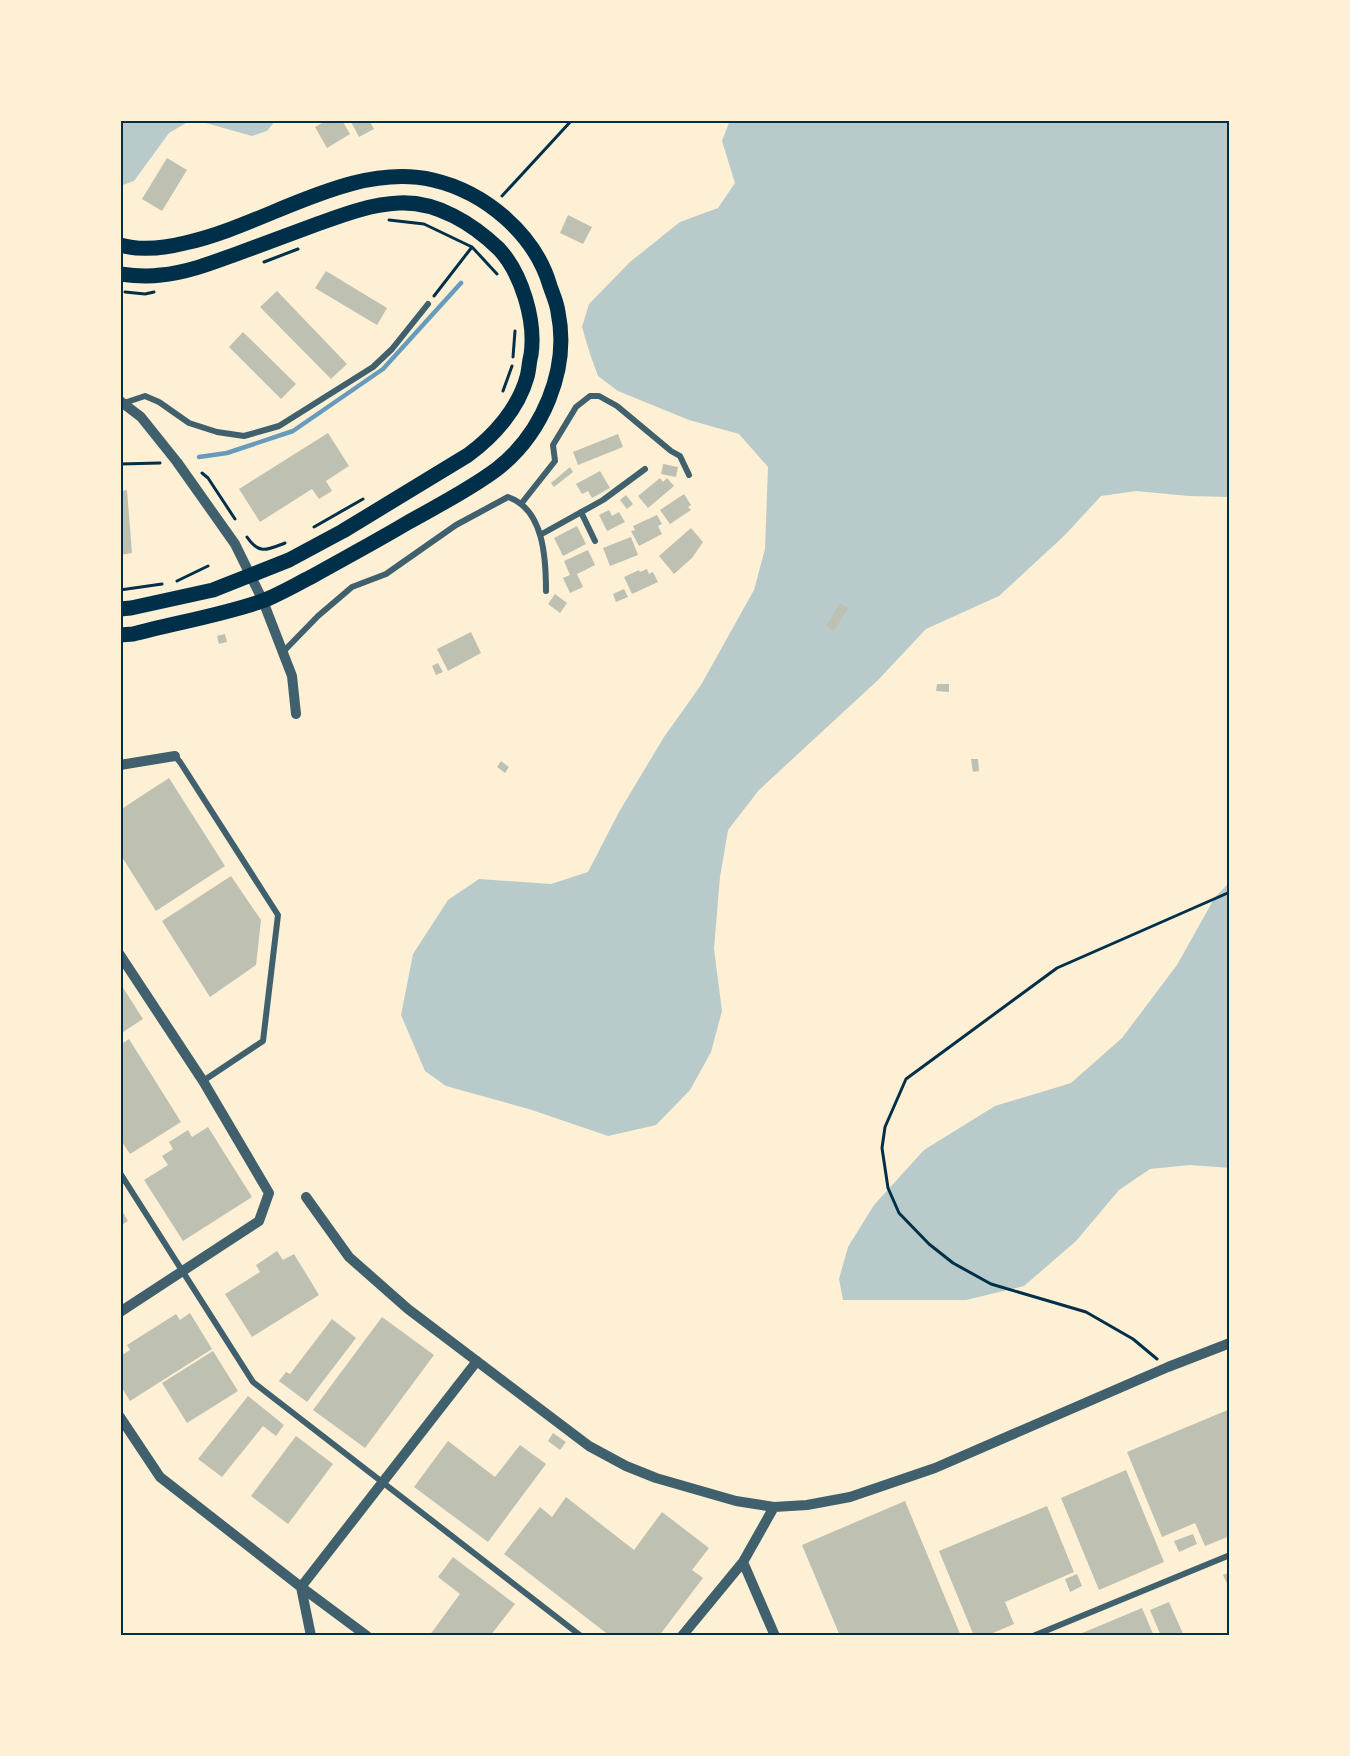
<svg xmlns="http://www.w3.org/2000/svg" width="1350" height="1756" viewBox="0 0 1350 1756" font-family="Montserrat,sans-serif">
	<style>
		.green { fill: #b9caca }
		.lines { fill: none; stroke-linecap: round; stroke-linejoin: round }
		.stream { stroke: #669bbc; stroke-width: 4.5 }
		.building { fill: #bec0b2 }
		.path { stroke: #003049; stroke-width: 3 }
		.minor { stroke: #3f606c; stroke-width: 6 }
		.tertiary { stroke: #3f606c; stroke-width: 10 }
		.trunk { stroke: #003049; stroke-width: 15 }
		.neatline { fill: none; stroke: #003049; stroke-width: 2 }
	</style>
	<rect width="100%" height="100%" fill="#fdf0d5"/>
	<path class="green" d="M120 120H191L169 133 134 181 120 186Z
		M195 120H276L267 131 252 136Z
		M730 120H1230V495L1228 497 1189 496 1136 491 1101 496 1065 535 999 596 926 629 878 680 759 790 728 830 720 877 714 949 722 1011 711 1052 690 1090 656 1125 608 1136 532 1110 446 1086 425 1071 401 1015 413 954 448 900 479 879 551 884 588 872 619 812 664 737 701 685 754 590 765 549 768 467 739 434 689 420 618 391 598 376 590 354 582 327 589 304 630 262 680 222 718 208 735 183 722 141Z
		M1230 882V1168L1190 1165 1150 1169 1119 1190 1076 1241 1024 1286 966 1300H843L839 1279 848 1247 874 1205 924 1150 995 1106 1071 1083 1122 1038 1177 965 1215 897Z"/>
	<g class="lines">
		<path class="stream" d="M199 457 227 453 293 431 383 369 461 283"/>
	</g>
	<path class="building" d="M327 120H342L350 134 327 148 315 127Z
		M350 120H369L374 129 359 137Z
		M167 158 187 170 162 211 142 199Z
		M568 215 592 227 583 244 560 233Z
		M326 271 387 308 377 325 315 288Z
		M277 291 347 364 331 379 260 307Z
		M243 332 296 384 281 399 229 347Z
		M328 433 349 466 326 481 332 491 319 499 312 489 260 522 239 489Z
		M618 434 623 447 578 465 573 452Z
		M663 464 678 467 676 477 661 474Z
		M570 467 573 472 554 487 551 483Z
		M600 471 610 488 592 498 588 491 582 494 576 484Z
		M660 478 663 482 667 478 674 486 648 508 638 496Z
		M127 490 132 553 120 555V491Z
		M684 494 691 505 688 507 691 510 670 524 660 510Z
		M626 495 633 504 627 509 620 500Z
		M609 510 612 516 619 512 625 522 607 531 599 515Z
		M657 515 662 524 658 526 662 534 639 546 631 531 635 530 633 526Z
		M577 526 586 544 563 556 554 538Z
		M691 528 703 542 692 558 674 574 659 556Z
		M631 537 638 555 610 566 603 548Z
		M588 550 595 565 577 574 583 587 570 593 563 578 570 575 564 561Z
		M647 569 649 574 653 572 658 582 632 594 624 577 639 570 640 572Z
		M624 589 628 597 616 602 613 594Z
		M555 594 567 603 560 613 548 604Z
		M840 603 848 608 834 631 826 626Z
		M471 632 481 653 448 671 437 649Z
		M225 634 227 642 219 644 217 636Z
		M438 663 443 672 436 675 432 666Z
		M937 684H949V692L936 691Z
		M971 759H978L979 771 973 772Z
		M501 761 509 767 505 773 497 767Z
		M169 778 225 866 156 911 120 854V810Z
		M231 876 261 920 256 965 210 997 162 921Z
		M120 983 143 1019 120 1034Z
		M129 1039 181 1122 130 1154 120 1139V1045Z
		M208 1127 252 1197 183 1241 144 1180 168 1165 162 1156 173 1149 169 1142 188 1130 192 1137Z
		M120 1207 128 1221 120 1226Z
		M277 1251 283 1260 294 1254 319 1295 252 1337 225 1294 260 1272 256 1265Z
		M190 1313 212 1349 130 1401 120 1385V1356L130 1350 127 1345 176 1314 180 1320Z
		M382 1317 434 1355 365 1448 313 1410Z
		M332 1319 356 1338 307 1402 279 1381 286 1372 290 1374Z
		M213 1351 238 1391 187 1423 162 1383Z
		M248 1396 284 1425 276 1436 263 1426 222 1477 198 1459Z
		M1230 1409V1536L1205 1546 1195 1523 1162 1537 1127 1452Z
		M553 1433 566 1442 560 1450 548 1441Z
		M296 1436 333 1464 288 1524 251 1496Z
		M448 1441 495 1477 520 1445 546 1464 488 1542 414 1487Z
		M1126 1470 1164 1562 1099 1590 1061 1498Z
		M566 1497 634 1550 662 1512 709 1548 692 1570 703 1578 659 1636H610L504 1554 540 1507 552 1517Z
		M905 1501 961 1636H840L802 1545Z
		M1047 1506 1074 1572 1005 1602 1014 1624 986 1636H974L939 1551Z
		M1193 1534 1197 1544 1179 1552 1174 1541Z
		M453 1557 515 1604 490 1636H429L460 1594 438 1577Z
		M1230 1572V1590L1223 1575Z
		M1077 1574 1082 1586 1070 1592 1065 1579Z
		M1169 1602 1184 1636H1161L1150 1610Z
		M1142 1608 1154 1636H1075Z"/>
	<g class="lines">
		<path class="path" d="M502 196 572 120
			M389 220 424 224 472 247 497 274
			M264 262 298 249
			M125 292 145 294 154 292
			M434 296 472 247
			M513 357 515 331
			M503 391 512 366
			M120 464 160 463
			M202 473 208 478 235 519
			M314 527 363 499
			M247 537C259 555 267 550 285 543
			M177 581 208 566
			M120 590 162 584
			M1157 1359 1133 1339 1086 1312 991 1284 953 1263 929 1244 899 1213 888 1188 882 1148 885 1127 906 1079 1057 968 1230 892"/>
		<path class="minor" d="M124 403 145 396 159 402 189 423 217 432 244 436 279 426 373 367 392 349 428 304
			M521 504 555 461 553 445 576 407 590 396H599L617 406 671 451 680 456 689 475
			M581 512 595 541
			M540 535 603 500 645 469
			M283 652 318 616 352 587 386 574 456 525 508 497C544 509 546 559 546 591
			M175 756 180 762 278 915 263 1041 203 1081
			M120 1173 253 1382 581 1636
			M1033 1636 1230 1555"/>
		<path class="tertiary" d="M120 401 141 417 177 462 235 544 263 601 292 676 296 714
			M120 765 175 756
			M120 955 203 1081 269 1193 259 1221 120 1312
			M306 1197 349 1257 408 1309 589 1446 626 1466 656 1478 736 1501 774 1507 807 1505 850 1497 935 1468 1168 1367 1230 1343
			M120 1417 160 1477 301 1587 367 1636
			M743 1562 775 1636
			M311 1636 301 1587 477 1361
			M682 1636 743 1562 774 1507"/>
		<path class="trunk" d="M120 245C141 251 165 248 185 243 265 226 350 161 433 180 485 192 535 234 550 286 553 295 557 303 558 312 570 370 542 434 497 469 469 490 437 506 407 523 375 542 343 559 311 577 295 585 278 595 262 601 222 615 174 623 133 634L120 635
			M120 274C134 276 147 277 161 275 187 273 214 262 239 253 266 243 293 233 320 223 345 214 372 204 399 203 437 201 473 224 499 249 522 274 536 321 531 355 529 362 529 370 527 377 518 409 494 436 468 455L343 531 289 560 213 590 131 608 120 609"/>
	</g>
	<rect width="1350" height="1756" fill="none" stroke="#fdf0d5" stroke-width="243"/>
	<rect x="122" y="122" width="1106" height="1512" class="neatline"/>
</svg>
